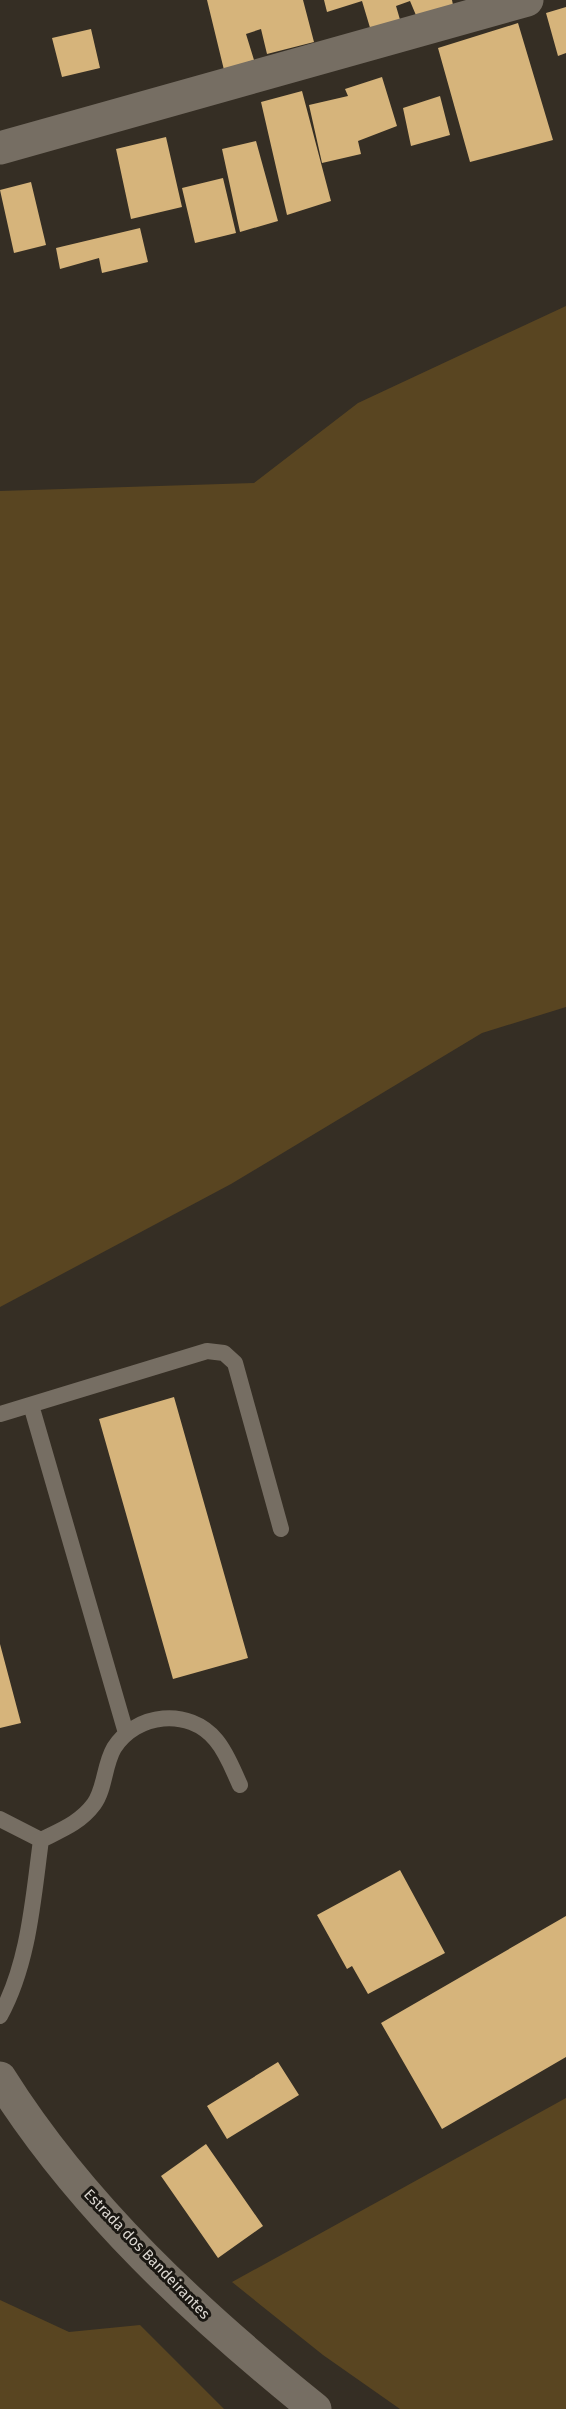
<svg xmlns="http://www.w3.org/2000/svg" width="566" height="2409" viewBox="0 0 566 2409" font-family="'Fira Sans',sans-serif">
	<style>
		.green { fill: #594521 }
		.building { fill: #d6b47b }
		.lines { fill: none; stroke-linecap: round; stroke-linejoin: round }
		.lane { stroke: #766e63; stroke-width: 16 }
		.street { stroke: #766e63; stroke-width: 33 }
		.secondary { stroke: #766e63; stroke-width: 33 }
		.labels { text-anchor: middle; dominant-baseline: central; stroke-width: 6; stroke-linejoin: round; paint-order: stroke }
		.street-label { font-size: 15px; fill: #dbd7d1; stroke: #1a1712 }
	</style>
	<rect width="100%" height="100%" fill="#352e24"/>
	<path class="green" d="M566 306V1007L482 1033 231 1184 0 1307V491L254 483 358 403Z
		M566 2098V2409H400L323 2355 232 2282Z
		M0 2300 69 2332 140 2325 224 2409H0Z"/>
	<path class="building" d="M207 0H303L314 42 267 54 261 29 246 34 254 60 224 70Z
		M324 0H452L454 10 418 20 410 1 396 6 401 23 371 31 362 1 327 12Z
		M566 7V53L558 56 546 13Z
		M518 23 553 140 470 162 438 48Z
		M91 29 100 68 62 77 52 38Z
		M382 77 397 126 358 141 361 154 322 163 309 105 348 96 345 89Z
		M302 91 331 201 287 215 261 102Z
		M440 96 450 135 411 146 403 108Z
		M166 137 182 207 131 219 116 149Z
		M256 141 278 221 240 232 222 149Z
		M223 178 236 233 195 243 182 188Z
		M31 182 46 245 14 253 0 190Z
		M140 228 148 262 102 273 99 258 60 269 56 248Z
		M174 1397 248 1658 173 1679 99 1419Z
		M0 1644 21 1723 0 1728Z
		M400 1870 445 1953 368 1994 352 1966 347 1969 317 1915Z
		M566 1916V2057L442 2129 381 2023Z
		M278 2062 299 2095 227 2139 207 2106Z
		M206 2144 263 2226 218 2258 161 2176Z"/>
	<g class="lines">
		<path class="lane" d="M31 1405 126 1733
			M0 1414 207 1351 224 1353 235 1363 281 1529
			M0 1819 41 1840
			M41 1840C61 1830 80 1823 94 1804 105 1789 104 1765 114 1748 136 1713 189 1707 216 1740 227 1753 233 1770 240 1785
			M0 2016C29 1963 33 1899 41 1840"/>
		<path class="street" d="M0 148 527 0"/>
		<path class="secondary" d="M0 2078C81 2207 197 2314 315 2409"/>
	</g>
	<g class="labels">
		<g class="street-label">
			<text transform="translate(147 2254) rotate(46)">Estrada dos Bandeirantes</text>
		</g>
	</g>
</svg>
